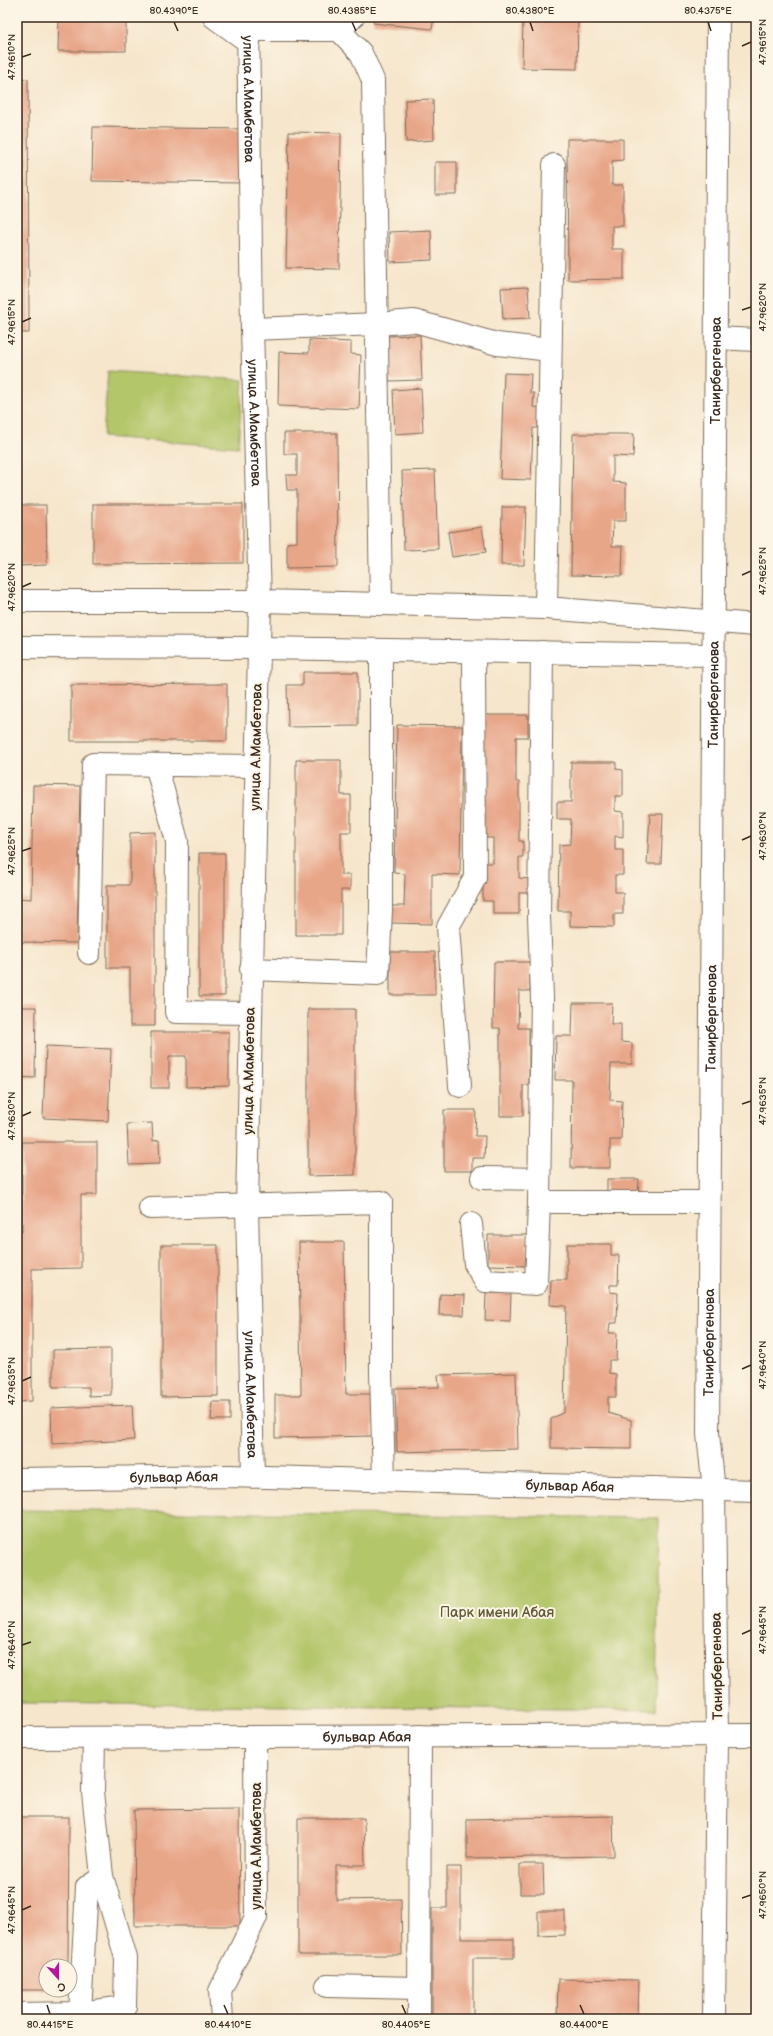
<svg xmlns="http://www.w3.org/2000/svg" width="773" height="2036" viewBox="0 0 773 2036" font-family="'Balsamiq Sans',sans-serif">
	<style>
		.green { fill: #b4c66a; stroke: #787844 }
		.building { fill: #e8a689 }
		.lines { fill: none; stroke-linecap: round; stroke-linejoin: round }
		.minor-casing { stroke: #7c6c5b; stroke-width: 24 }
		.minor { stroke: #fff; stroke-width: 22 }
		.ticks { fill: none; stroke: #3b2a1e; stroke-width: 1.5 }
		.labels { text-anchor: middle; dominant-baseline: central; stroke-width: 4; stroke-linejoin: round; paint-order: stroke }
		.street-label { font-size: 14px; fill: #3b2a1e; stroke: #fcf5e5 }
		.park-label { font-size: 14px; fill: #5f5935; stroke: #fcf5e5 }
		.neatline { fill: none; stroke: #3b2a1e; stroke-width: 1.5 }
		.ticks-label { font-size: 10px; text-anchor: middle; fill: #3b2a1e }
	</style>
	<rect width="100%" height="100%" fill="#fcf5e5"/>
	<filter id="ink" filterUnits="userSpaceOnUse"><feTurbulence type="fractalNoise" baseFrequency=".025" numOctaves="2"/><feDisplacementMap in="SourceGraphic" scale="8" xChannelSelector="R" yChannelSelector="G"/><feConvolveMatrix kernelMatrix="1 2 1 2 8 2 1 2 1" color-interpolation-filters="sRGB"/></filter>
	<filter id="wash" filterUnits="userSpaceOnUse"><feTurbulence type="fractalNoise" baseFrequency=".012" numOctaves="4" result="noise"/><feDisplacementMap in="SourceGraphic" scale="16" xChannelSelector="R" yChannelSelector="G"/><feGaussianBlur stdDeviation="0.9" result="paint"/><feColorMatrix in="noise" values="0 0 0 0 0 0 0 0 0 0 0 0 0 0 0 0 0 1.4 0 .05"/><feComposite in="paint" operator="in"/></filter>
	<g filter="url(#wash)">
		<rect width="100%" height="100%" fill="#f6e6cc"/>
		<path class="green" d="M108 371 243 380 238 447 103 437Z
			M17 1510 659 1518 656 1710 17 1703Z"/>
		<g id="blocks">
			<path class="building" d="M59 17H126V51H58Z
				M374 17H434L432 29 373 23Z
				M523 17H578L577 69 522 68Z
				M28 79 29 333H17V80Z
				M433 99 434 140 406 142 405 100Z
				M93 127 244 129 243 183 92 181Z
				M289 132 341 133 339 269 286 268Z
				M567 139H623V160L612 161V185H623V226H612V249H624V279L568 280Z
				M435 162H457V195H435Z
				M431 230 432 260 390 262 389 232Z
				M528 287 530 318 503 319 501 288Z
				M420 335 422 380 389 381 387 336Z
				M309 340 351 342V354L361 355 359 409 278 406 279 352 309 353Z
				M504 373 531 374 530 393H534L533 407 542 408V428H533L531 480 500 479Z
				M421 388 423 432 395 434 393 390Z
				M284 433H337L338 567 287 568V543L297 542V490H287L286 475H297V454H284Z
				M573 434H634L633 457 613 456V482L626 483V521H613L612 546H623L622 576 571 575Z
				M435 470 438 549 404 550 402 471Z
				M93 504H243V563L93 564Z
				M17 505H46L47 565 17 566Z
				M502 507H526L524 565H501Z
				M482 527 486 552 452 557 448 532Z
				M303 672H358V726L288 727 287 685H303Z
				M227 684V741H71V685Z
				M482 715H528V737H516V782H519V841H523V857H519V878L529 879V893H519V914H493V901H483V863H493V838H483Z
				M397 725 462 726 460 875 432 874V924L391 923V906H404L405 874 394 873Z
				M296 760H341V795H351V832H341V875H350V890H341V935H296Z
				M571 762H616V769L623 770V796H615V811L623 812V837L615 836V850H623V875H615V892H623V914H614V927L570 926V911H558L559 845 570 844 571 819H557V802H571Z
				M33 785 80 786 77 943 17 942V898L31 899Z
				M650 814H663L661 864H647Z
				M155 832V1026H130V968H107V885H130V833Z
				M199 853H225V996H199Z
				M390 952H435V995H390Z
				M494 962H530V991H519L518 1028H529V1084L523 1085V1116H500V1028H493Z
				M573 1003H612L611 1024H621V1042L632 1043V1064H611L610 1100 622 1101 621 1140H610V1168H571L572 1080H555L556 1036H572Z
				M17 1007H36L35 1078 17 1077Z
				M308 1009H355V1175L308 1176Z
				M151 1032H229V1086L186 1087V1056H169V1088H151Z
				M46 1046 111 1049 108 1121 43 1118Z
				M444 1110H476L475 1136H485L484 1158H472V1171H444Z
				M152 1123 153 1141 159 1140 160 1164 129 1165 127 1124Z
				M22 1142H97V1195H81V1268L32 1269V1401L17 1402V1232H22Z
				M607 1179H639L638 1196H607Z
				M488 1235H527V1266L488 1265Z
				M299 1242H344L346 1394H373V1436L275 1438V1395H301Z
				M567 1244H611V1255H619L618 1285H610V1292L618 1293 617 1323H610L609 1333H617L616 1360H609V1373L616 1374V1397H608V1413L631 1420V1449L551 1448V1419L564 1412 566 1306 550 1305 551 1280H567Z
				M161 1245H218V1396L161 1397Z
				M486 1293H511L510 1321 485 1320Z
				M440 1294 465 1295 464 1315H439Z
				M111 1349V1395L89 1396V1387H53V1350Z
				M516 1373 518 1449 397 1452 395 1388 439 1387 438 1375Z
				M212 1402H230V1420H211Z
				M132 1405 134 1440 52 1444 51 1408Z
				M239 1809 240 1926H135L134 1810Z
				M613 1816 614 1856 467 1858V1819Z
				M17 1817H69L68 1966H46V1990H17Z
				M298 1818H364L365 1865H336V1900L401 1899 402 1955H298Z
				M520 1864H543L544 1894H520Z
				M447 1867H461V1939H514V1958H473V2019H432V1908H447Z
				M538 1911H565V1935L538 1936Z
				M558 1979 639 1980 638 2019H557Z"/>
		</g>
	</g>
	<g filter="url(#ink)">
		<use href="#blocks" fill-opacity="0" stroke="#7c6c5b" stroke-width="1"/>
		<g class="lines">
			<g class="minor-casing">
				<g id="minor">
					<path d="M214 17 249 42"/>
					<path id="s1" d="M248 17 252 329 260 601 247 1206 253 1476"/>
					<path d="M249 30H339L361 53 373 80 381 603"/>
					<path d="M339 30 353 17"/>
					<path d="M252 329 378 324 414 321 497 344 550 350"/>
					<path d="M716 338 756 340"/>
					<path d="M17 601H260L546 608 756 625"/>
					<path d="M546 608 554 165"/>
					<path d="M17 647 258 648 712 655"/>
					<path d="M156 765 177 841 176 1012 250 1013"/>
					<path d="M89 953 93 764 256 766"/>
					<path d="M251 969 378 974 381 910V650"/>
					<path d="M460 1086 448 927 475 878 474 652"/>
					<path d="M482 1178 539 1179"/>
					<path d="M539 1202H709"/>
					<path d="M150 1208 381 1202V1373L384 1480"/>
					<path d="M471 1224 475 1264 485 1281 536 1284 539 1202 542 998 539 916 542 652"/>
					<path id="s2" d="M17 1479 230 1476 756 1491"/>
					<path id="s3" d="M17 1738 756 1735"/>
					<path d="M327 1986 419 1988"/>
					<path d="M80 2013 87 1887 102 1876"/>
					<path d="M17 2014 80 2013 125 2007 126 1958 102 1876 93 1792 94 1738"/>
					<path d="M222 2019 220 1991 256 1917 255 1737"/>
					<path d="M419 2019 420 1736"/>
					<path id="s4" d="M714 2019 717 1735 714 1490 708 1434 718 17"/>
				</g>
			</g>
			<use href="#minor" class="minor"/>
		</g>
	</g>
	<path class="ticks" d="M174 22 178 31M352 22 356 31M530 22 533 31M708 22 711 31M742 46 751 42M22 57 31 54M742 310 751 307M22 322 31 318M742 575 751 571M22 587 31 583M742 840 751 836M22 851 31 848M742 1104 751 1101M22 1116 31 1112M742 1369 751 1365M22 1381 31 1377M742 1634 751 1630M22 1645 31 1642M742 1898 751 1895M22 1910 31 1906M47 2005 50 2014M224 2005 228 2014M402 2005 406 2014M580 2005 584 2014"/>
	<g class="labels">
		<g class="street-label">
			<text stroke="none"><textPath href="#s1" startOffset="82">улица А.Мамбетова</textPath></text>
			<text stroke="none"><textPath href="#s4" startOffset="1649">Танирбергенова</textPath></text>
			<text stroke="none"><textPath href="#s1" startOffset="406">улица А.Мамбетова</textPath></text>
			<text stroke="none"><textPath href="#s4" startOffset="1325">Танирбергенова</textPath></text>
			<text transform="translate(256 747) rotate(-89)">улица А.Мамбетова</text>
			<text stroke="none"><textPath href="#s4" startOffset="1001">Танирбергенова</textPath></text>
			<text transform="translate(249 1071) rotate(-89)">улица А.Мамбетова</text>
			<text stroke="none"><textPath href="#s4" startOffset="677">Танирбергенова</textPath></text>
			<text stroke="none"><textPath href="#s1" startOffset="1378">улица А.Мамбетова</textPath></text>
			<text stroke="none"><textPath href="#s2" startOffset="157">бульвар Абая</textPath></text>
			<text stroke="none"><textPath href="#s2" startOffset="553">бульвар Абая</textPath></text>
			<text transform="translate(717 1666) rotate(-91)">Танирбергенова</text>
			<text stroke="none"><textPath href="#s3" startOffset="350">бульвар Абая</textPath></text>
			<text transform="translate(256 1846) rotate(-90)">улица А.Мамбетова</text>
		</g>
		<g class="park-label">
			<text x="497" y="1612">Парк имени Абая</text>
		</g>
	</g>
	<rect width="773" height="2036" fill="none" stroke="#fcf5e5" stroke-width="44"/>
	<g transform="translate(58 1978) rotate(159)"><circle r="19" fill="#fcf5e5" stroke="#afa495"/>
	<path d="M0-3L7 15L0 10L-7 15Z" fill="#b5179e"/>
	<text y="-6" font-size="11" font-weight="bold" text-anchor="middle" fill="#3b2a1e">С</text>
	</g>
	<rect x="22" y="22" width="729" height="1992" class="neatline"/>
	<g class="ticks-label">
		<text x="174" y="14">80.4390°E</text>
		<text x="352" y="14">80.4385°E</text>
		<text x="530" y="14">80.4380°E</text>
		<text x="708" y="14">80.4375°E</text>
		<text transform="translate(762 42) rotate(-90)" y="4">47.9615°N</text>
		<text transform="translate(11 57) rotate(-90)" y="4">47.9610°N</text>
		<text transform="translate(762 307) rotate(-90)" y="4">47.9620°N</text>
		<text transform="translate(11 322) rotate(-90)" y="4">47.9615°N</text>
		<text transform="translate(762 571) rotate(-90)" y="4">47.9625°N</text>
		<text transform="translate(11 587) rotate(-90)" y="4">47.9620°N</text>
		<text transform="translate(762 836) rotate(-90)" y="4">47.9630°N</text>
		<text transform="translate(11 851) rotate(-90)" y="4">47.9625°N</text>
		<text transform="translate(762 1101) rotate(-90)" y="4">47.9635°N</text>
		<text transform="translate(11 1116) rotate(-90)" y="4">47.9630°N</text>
		<text transform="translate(762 1365) rotate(-90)" y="4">47.9640°N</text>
		<text transform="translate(11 1381) rotate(-90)" y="4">47.9635°N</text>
		<text transform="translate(762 1630) rotate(-90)" y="4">47.9645°N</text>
		<text transform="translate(11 1645) rotate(-90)" y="4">47.9640°N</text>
		<text transform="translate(762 1895) rotate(-90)" y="4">47.9650°N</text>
		<text transform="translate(11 1910) rotate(-90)" y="4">47.9645°N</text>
		<text x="50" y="2028">80.4415°E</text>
		<text x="228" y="2028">80.4410°E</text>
		<text x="406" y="2028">80.4405°E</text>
		<text x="584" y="2028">80.4400°E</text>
	</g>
</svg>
